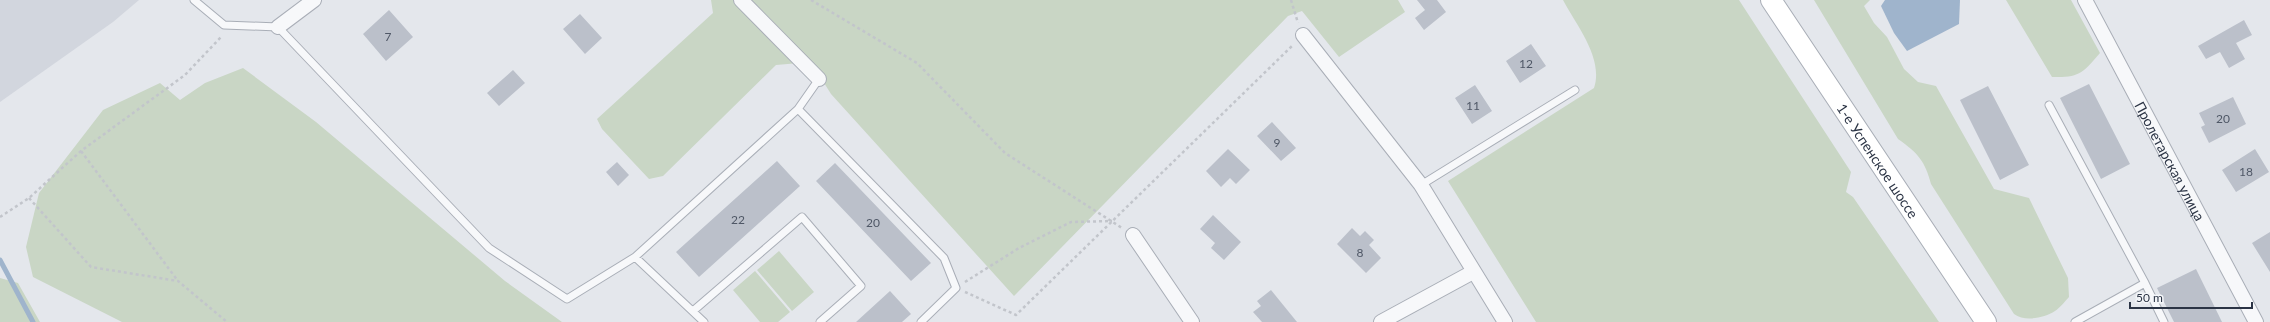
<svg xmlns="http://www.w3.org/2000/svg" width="2270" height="322" viewBox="0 0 2270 322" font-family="Lato,sans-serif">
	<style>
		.built { fill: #d2d6de }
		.green { fill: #c9d6c5 }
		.water { fill: #9fb4cc }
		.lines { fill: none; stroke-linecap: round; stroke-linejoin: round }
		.stream { stroke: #9fb4cc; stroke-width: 5 }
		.building { fill: #bbc0ca }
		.lane-casing { stroke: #a9aeb7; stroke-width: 9 }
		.street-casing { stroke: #a9aeb7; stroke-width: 16 }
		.secondary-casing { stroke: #a9aeb7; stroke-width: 22 }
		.path { stroke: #c2c5cb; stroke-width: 2.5; stroke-dasharray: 3 3; stroke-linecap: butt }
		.lane { stroke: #f7f8fa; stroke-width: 7 }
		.street { stroke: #f7f8fa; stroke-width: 14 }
		.secondary { stroke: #fff; stroke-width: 20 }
		.labels { text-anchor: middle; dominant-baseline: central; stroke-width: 3; stroke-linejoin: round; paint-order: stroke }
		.number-label { font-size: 12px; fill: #4f5766 }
		.street-label { font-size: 14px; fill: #2b3445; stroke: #f4f6f9 }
	</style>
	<rect width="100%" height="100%" fill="#e4e7ec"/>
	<path class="built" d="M0 0H139L113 22 0 102Z"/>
	<path class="green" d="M711 0H1398L1405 12 1339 57 1302 11 1288 16 1014 296 831 94 811 62 776 65 663 176 649 179 602 129 597 119 713 13Z
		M1563 0H1739L1851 172 1846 192 1853 197 1939 322H1536L1448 181 1594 88C1604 58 1576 25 1563 0Z
		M1814 0H1870L1864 6 1874 23 1887 37 1904 69 1918 82 1936 86 1994 189 2029 198 2068 278 2069 297C2065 301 2060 308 2055 311 2044 318 2025 322 2014 314L1931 184C1925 161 1918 153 1898 139Z
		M2006 0H2071L2100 53C2083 73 2079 78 2052 77Z
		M243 68 316 122 505 281 562 322H122L33 277 26 247 39 193 103 110 160 83 180 100 205 83Z
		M779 251 814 292 792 311 757 270Z
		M755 271 790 312 778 322H760L733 290Z
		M0 278 18 283 40 322H0Z"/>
	<path class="water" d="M1885 0H1960L1959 24 1907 51 1894 33 1881 6Z"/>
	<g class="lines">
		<path class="stream" d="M0 260 33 322"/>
	</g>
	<path class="building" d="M1417 0H1437L1446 12 1424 30 1415 18 1425 10Z
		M389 10 413 37 386 61 363 34Z
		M580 14 602 38 585 54 563 29Z
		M2244 20 2252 35 2236 43 2245 59 2229 68 2220 52 2206 59 2198 46Z
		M1531 44 1546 66 1520 83 1506 61Z
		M513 70 525 83 499 106 487 93Z
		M2089 84 2130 164 2101 179 2060 98Z
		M1475 85 1492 111 1472 124 1455 98Z
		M1988 86 2029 165 2000 180 1960 100Z
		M2233 97 2246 124 2209 143 2201 127 2205 125 2199 113Z
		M1272 122 1296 148 1281 161 1257 136Z
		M1228 149 1250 170 1236 184 1230 178 1221 187 1206 171Z
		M2255 149 2269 172 2236 192 2222 170Z
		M777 161 800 186 699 277 676 252Z
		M617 162 629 175 618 186 606 172Z
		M835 163 931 263 911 281 816 181Z
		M1213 215 1241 242 1224 260 1211 248 1215 243 1200 229Z
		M1352 228 1360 236 1365 231 1374 240 1369 245 1381 258 1366 273 1337 244Z
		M2270 232V272L2252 243Z
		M2196 269 2222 322H2174L2157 288Z
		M1271 290 1297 322H1262L1253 312 1261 306 1257 301Z
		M890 291 911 314 902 322H856Z"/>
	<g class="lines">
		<g class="lane-casing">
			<path id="lane" d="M194 0 224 25 278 27 489 248 567 299 635 257 704 322
				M2049 105 2145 283 2075 322
				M798 109 944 258 956 288 921 322
				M1421 185 1575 90
				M635 257 798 109 819 79
				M2145 283 2164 322
				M693 311 802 217 861 286 820 322"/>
		</g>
		<g class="street-casing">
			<g id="street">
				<path d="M741 0 819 79"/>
				<path id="s1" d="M2085 0 2256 322"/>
				<path d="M278 27 314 0"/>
				<path d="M1303 35 1421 185 1505 322"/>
				<path d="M1133 235 1192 322"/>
				<path d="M1381 322 1473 272"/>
			</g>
		</g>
		<g class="secondary-casing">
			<g id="secondary">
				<path id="s2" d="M1771 0 1986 322"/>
			</g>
		</g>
		<path class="path" d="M811 0 917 63 1005 153 1122 228
			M1291 0 1298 23
			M81 151 178 281
			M29 198 91 267 178 281 227 322
			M0 217 29 198 81 151 185 75 222 36
			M965 282 1019 248 1071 222 1112 221
			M965 292 1016 315 1293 45"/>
		<use href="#lane" class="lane"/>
		<use href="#street" class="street"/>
		<use href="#secondary" class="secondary"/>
	</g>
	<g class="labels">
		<g class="number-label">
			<text x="388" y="36">7</text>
			<text x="1526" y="63">12</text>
			<text x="1473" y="105">11</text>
			<text x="2223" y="118">20</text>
			<text x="1277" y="142">9</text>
			<text x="2246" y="171">18</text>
			<text x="738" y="219">22</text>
			<text x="873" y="222">20</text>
			<text x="1360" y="252">8</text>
		</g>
		<g class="street-label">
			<text stroke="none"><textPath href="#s2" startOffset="193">1-е Успенское шоссе</textPath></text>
			<text stroke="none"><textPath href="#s1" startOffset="182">Пролетарская улица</textPath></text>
		</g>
	</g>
	<path d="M2130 302v6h122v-6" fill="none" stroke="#2b3445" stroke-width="2"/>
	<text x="2136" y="302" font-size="12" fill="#2b3445" stroke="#f4f6f9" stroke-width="3" paint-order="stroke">50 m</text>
</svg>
